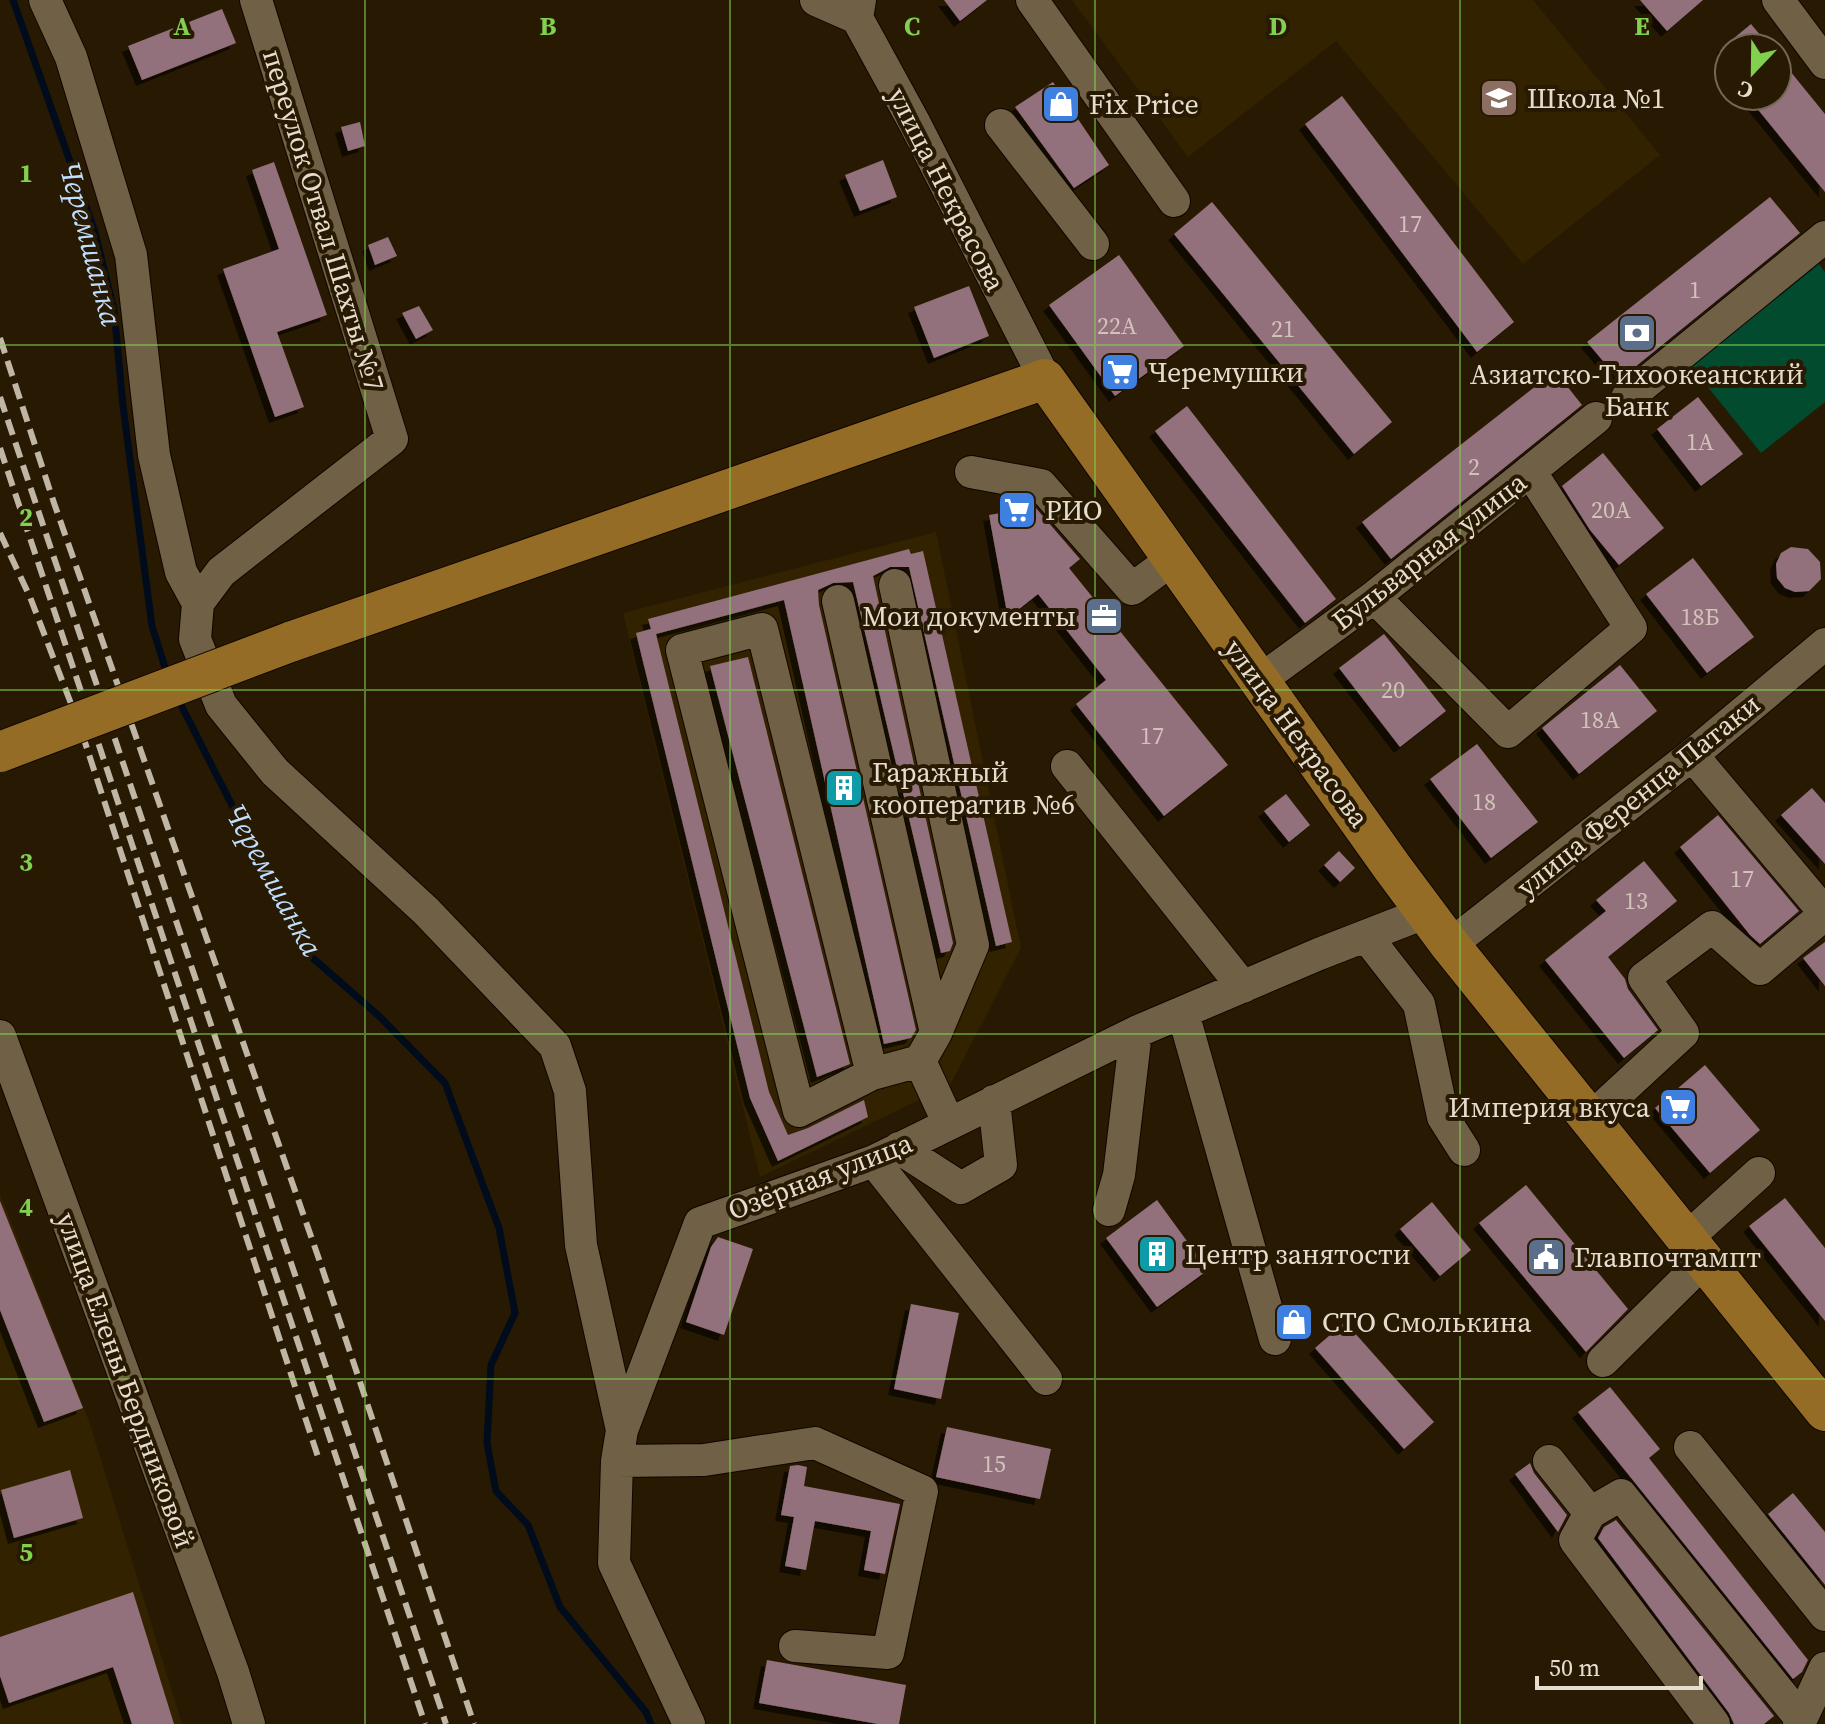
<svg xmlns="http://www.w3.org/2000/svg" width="1825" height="1724" viewBox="0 0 1825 1724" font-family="'Source Serif 4',serif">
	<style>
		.built { fill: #322200 }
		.green { fill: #024b2f }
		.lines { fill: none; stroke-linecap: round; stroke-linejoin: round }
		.stream { stroke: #000b1c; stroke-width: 7 }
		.building { fill: #92707c; filter: url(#shadow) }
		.minor-casing { stroke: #100500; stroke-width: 34 }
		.major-casing { stroke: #100500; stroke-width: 42 }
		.minor { stroke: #706045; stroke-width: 32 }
		.major { stroke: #946c25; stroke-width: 40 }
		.rail { stroke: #c0b6a5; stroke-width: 6; stroke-dasharray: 16 8; stroke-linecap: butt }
		.major-bridge-casing { stroke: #100500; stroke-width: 42; stroke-linecap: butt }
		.major-bridge { stroke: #946c25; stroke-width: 40 }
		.grid { fill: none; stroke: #81d050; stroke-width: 2; stroke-opacity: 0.55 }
		.labels { text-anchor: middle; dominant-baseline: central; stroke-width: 8; stroke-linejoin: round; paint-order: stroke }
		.number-label { font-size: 24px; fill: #d1c2ba }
		.poi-label { font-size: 28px; fill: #e6ddce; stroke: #281a02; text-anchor: start }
		.street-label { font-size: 28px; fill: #e6ddce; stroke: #281a02 }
		.water-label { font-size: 30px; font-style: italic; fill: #c0deff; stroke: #281a02 }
		.grid-label { font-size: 26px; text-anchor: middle; font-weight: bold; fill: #81d050; stroke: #281a02; stroke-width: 8; stroke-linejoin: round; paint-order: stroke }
	</style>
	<defs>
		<filter id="shadow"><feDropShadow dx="-6" dy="6" stdDeviation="0" flood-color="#0009"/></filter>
	</defs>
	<rect width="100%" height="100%" fill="#281a02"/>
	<path class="built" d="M1072 0H1533L1660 155 1523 264 1336 41 1188 157Z
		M936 532 1021 948 950 1085 760 1177 623 613Z
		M0 1194 90 1424 182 1724H0Z"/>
	<path class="green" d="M1818 263 1825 272V402L1761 453 1691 366Z"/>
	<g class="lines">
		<path class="stream" d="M13 0 95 232 114 310 123 406 152 626 168 677
			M178 699 307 953 379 1016 445 1083 499 1228 515 1313 491 1365 487 1443 496 1491 528 1525 560 1607 646 1712 651 1724"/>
	</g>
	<path class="building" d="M944 0H987L960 21Z
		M1640 0H1703L1667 31Z
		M222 9 236 43 142 80 128 46Z
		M1751 24 1771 48H1722Z
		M1777 55 1825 114V192L1747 96H1777Z
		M1053 82 1109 165 1074 188 1015 107Z
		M1342 96 1514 322 1477 352 1305 124Z
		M360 122 365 146 348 151 341 127Z
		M883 160 897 197 860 211 845 175Z
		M274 162 327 315 277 332 304 407 275 417 223 269 279 249 252 170Z
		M1770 197 1800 233 1619 380 1587 342Z
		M1212 202 1392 422 1354 454 1174 234Z
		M388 237 397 256 375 265 368 245Z
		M1119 255 1184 346 1115 396 1049 305Z
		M969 286 989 336 934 358 914 307Z
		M419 306 433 330 416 339 402 313Z
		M1555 371 1582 405 1391 559 1362 522Z
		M1698 397 1743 454 1701 486 1657 429Z
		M1187 406 1336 599 1305 623 1155 431Z
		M1603 453 1664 528 1619 565 1590 530 1562 486Z
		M1035 507 1080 559 1069 568 1228 765 1164 816 1076 704 1106 680 1038 594 1008 618 989 515Z
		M1791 547 1808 549 1820 562 1821 579 1809 591 1795 592 1785 588 1777 578 1776 564 1781 553Z
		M909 549 911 554 923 551 1012 942 996 946 909 567H890L873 576 953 943 950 951 941 953 853 582 833 583 818 590 819 605 916 1030 911 1038 884 1044 784 600 656 634 769 1092 788 1135 808 1128 864 1100 868 1117 778 1161 750 1098 636 633 651 629 648 619Z
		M1693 558 1754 637 1707 673 1646 594Z
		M1384 634 1446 711 1400 747 1339 668Z
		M748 657 850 1064 817 1077 710 666Z
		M1620 665 1657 711 1579 774 1542 728Z
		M1477 744 1538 822 1491 858 1430 779Z
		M1812 788 1825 803V864L1781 815Z
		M1286 794 1310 825 1289 842 1264 811Z
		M1718 815 1799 911 1760 944 1750 935 1680 847Z
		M1339 851 1355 868 1340 882 1324 865Z
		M1644 861 1677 901 1608 957 1625 979 1628 989 1658 1030 1624 1058 1545 960 1606 911 1596 900Z
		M1825 942V986L1803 958Z
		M1705 1065 1760 1130 1710 1173 1655 1108Z
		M1526 1185 1628 1309 1586 1352 1479 1223Z
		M1785 1198 1825 1248V1321L1749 1226Z
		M1157 1200 1208 1270 1157 1307 1106 1238Z
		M0 1201 83 1408 44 1422 0 1310Z
		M1432 1202 1471 1250 1440 1276 1400 1229Z
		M718 1237 753 1249 724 1335 686 1322 711 1247Z
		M911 1304 959 1313 941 1399 894 1389Z
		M1345 1322 1434 1422 1404 1449 1315 1348Z
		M1610 1387 1660 1449 1649 1458 1808 1660 1802 1672 1793 1679 1578 1412Z
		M947 1427 1051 1449 1040 1499 936 1477Z
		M1530 1463 1534 1473 1567 1515 1558 1532 1515 1474Z
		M798 1465 807 1467 804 1486 900 1504 885 1574 864 1570 871 1531 815 1521 806 1570 785 1566 794 1517 781 1515 790 1466Z
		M70 1470 83 1518 14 1538 1 1490Z
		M1793 1493 1825 1532V1585L1768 1514Z
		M1616 1520 1774 1716 1764 1724H1734L1729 1713 1598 1538 1604 1527Z
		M133 1592 174 1724H132L113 1667 9 1703 0 1676V1637Z
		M767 1660 906 1685 899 1724H878L759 1703Z"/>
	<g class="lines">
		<g class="minor-casing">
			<path id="minor" d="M45 0 71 57 131 255 154 455 181 572 198 603
				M256 0 392 439 221 572 198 603 195 639 221 705 275 772 426 911 555 1046 570 1091 581 1245 622 1430
				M816 0 857 18
				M860 0 857 18 915 124 1045 379
				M1032 0 1174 201
				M1778 0 1825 63
				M1001 125 1093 244
				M1627 398 1825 237
				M971 472 1041 485 1132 589 1173 559
				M895 585 973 945 936 1033
				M1374 597 1508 732 1631 628 1530 471
				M838 601 936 1033 920 1061 949 1124
				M1259 681 1374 597 1596 418
				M1692 755 1825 913
				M1067 766 1243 987
				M1366 936 1419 1004 1443 1117 1464 1150
				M1450 945 1692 755 1825 644
				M1183 1013 1275 1339
				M0 1036 233 1672 249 1724
				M872 1074 762 629 682 650 799 1111 872 1074 920 1061
				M1591 1118 1683 1033 1644 978 1712 927 1760 969 1825 914
				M899 1148 961 1188 1001 1165 994 1101
				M874 1161 1046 1379
				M1109 1210 1119 1175 1136 1032
				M1687 1238 1759 1173
				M1603 1361 1705 1260
				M1690 1447 1825 1615
				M617 1461 704 1460 815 1443 922 1491 888 1653 795 1646
				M1549 1461 1590 1513
				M689 1724 614 1563 617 1461 622 1430 700 1223 874 1161 1136 1032 1319 954 1427 912
				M1714 1724 1575 1540 1590 1513 1621 1495 1801 1719
				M1799 1724 1825 1668"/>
		</g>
		<g class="major-casing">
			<path id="major" d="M290 642 1045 379 1392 867 1450 945 1825 1411"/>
		</g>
		<use href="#minor" class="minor"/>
		<use href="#major" class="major"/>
		<path class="rail" d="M0 338 54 503 320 1262 474 1724
			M0 397 446 1724
			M0 448 425 1724
			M0 533 30 597 80 727 319 1460"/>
		<g class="major-bridge-casing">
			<path id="major-bridge" d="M0 752 290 642"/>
		</g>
		<use href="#major-bridge" class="major-bridge"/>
	</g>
	<path class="grid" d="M365 0V1724M730 0V1724M1095 0V1724M1460 0V1724M0 345H1825M0 690H1825M0 1034H1825M0 1379H1825"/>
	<defs>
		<g id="school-square" transform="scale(2)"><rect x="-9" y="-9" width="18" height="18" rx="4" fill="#8d6e63" stroke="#281a02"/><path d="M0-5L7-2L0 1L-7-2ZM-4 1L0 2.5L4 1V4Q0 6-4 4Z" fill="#fff"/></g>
		<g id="shop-square" transform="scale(2)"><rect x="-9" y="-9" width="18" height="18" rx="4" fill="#3f7fe0" stroke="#281a02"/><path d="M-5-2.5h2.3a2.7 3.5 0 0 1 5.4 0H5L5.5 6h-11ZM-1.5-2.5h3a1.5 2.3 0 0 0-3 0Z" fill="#fff"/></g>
		<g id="bank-square" transform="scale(2)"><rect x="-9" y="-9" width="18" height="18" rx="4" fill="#5c6f8a" stroke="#281a02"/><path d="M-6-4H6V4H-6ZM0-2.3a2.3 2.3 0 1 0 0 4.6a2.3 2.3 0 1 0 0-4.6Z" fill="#fff"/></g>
		<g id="supermarket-square" transform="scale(2)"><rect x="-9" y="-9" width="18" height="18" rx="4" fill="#3f7fe0" stroke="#281a02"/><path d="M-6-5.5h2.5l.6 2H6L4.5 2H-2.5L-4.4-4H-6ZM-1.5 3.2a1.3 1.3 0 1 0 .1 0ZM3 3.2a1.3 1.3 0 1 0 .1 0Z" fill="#fff"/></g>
		<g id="office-square" transform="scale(2)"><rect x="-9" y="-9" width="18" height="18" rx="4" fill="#5c6f8a" stroke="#281a02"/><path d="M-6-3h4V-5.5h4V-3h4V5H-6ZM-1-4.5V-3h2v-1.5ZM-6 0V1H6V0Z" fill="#fff"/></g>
		<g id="building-square" transform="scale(2)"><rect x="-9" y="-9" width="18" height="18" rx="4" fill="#0f9aa8" stroke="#281a02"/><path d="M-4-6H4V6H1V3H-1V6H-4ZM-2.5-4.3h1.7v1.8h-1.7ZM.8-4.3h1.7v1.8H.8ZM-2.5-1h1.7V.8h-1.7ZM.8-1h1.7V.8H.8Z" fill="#fff"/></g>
		<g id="civic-square" transform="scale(2)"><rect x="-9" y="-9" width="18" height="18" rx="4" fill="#5c6f8a" stroke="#281a02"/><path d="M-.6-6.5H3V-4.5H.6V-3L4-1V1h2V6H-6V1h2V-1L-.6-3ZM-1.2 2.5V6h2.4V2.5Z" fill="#fff"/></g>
	</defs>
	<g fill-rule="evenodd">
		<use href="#school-square" x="1499" y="98"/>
		<use href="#shop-square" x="1061" y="104"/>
		<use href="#bank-square" x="1637" y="333"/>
		<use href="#supermarket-square" x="1120" y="372"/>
		<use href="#supermarket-square" x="1017" y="510"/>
		<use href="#office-square" x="1104" y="616"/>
		<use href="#building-square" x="844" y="788"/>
		<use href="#supermarket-square" x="1678" y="1107"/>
		<use href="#building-square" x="1157" y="1254"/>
		<use href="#civic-square" x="1546" y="1257"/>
		<use href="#shop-square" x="1294" y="1322"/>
	</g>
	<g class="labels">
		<g class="number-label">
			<text x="1410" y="223">17</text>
			<text x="1695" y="289">1</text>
			<text x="1117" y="325">22А</text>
			<text x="1283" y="328">21</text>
			<text x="1700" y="441">1А</text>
			<text x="1474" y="466">2</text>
			<text x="1611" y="509">20А</text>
			<text x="1700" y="616">18Б</text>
			<text x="1393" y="689">20</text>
			<text x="1600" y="719">18А</text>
			<text x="1152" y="735">17</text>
			<text x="1484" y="801">18</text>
			<text x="1742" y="878">17</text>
			<text x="1636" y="900">13</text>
			<text x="994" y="1463">15</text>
		</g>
		<g class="poi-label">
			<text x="1527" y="98">Школа №1</text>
			<text x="1089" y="104">Fix Price</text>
			<text x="1148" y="372">Черемушки</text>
			<text x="1637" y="374" text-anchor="middle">Азиатско-Тихоокеанский<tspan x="1637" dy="32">Банк</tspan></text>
			<text x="1045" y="510">РИО</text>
			<text x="1076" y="616" text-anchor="end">Мои документы</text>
			<text x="872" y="772">Гаражный<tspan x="872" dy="32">кооператив №6</tspan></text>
			<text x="1650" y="1107" text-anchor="end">Империя вкуса</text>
			<text x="1185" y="1254">Центр занятости</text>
			<text x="1574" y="1257">Главпочтампт</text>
			<text x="1322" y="1322">СТО Смолькина</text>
		</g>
		<g class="street-label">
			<text transform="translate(947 189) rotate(63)">улица Некрасова</text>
			<text transform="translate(324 220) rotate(73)">переулок Отвал Шахты №7</text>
			<text transform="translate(1429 551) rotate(-38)">Бульварная улица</text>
			<text transform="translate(1297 733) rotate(54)">улица Некрасова</text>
			<text transform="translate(1638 795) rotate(-39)">улица Ференца Патаки</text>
			<text transform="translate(820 1176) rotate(-21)">Озёрная улица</text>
			<text transform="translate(126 1380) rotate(70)">улица Елены Бердниковой</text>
		</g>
		<g class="water-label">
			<text transform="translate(91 244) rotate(75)">Черемшанка</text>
			<text transform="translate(274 880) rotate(61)">Черемшанка</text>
		</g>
	</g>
	<g class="grid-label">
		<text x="182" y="35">A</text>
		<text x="548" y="35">B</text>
		<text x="912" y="35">C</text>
		<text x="1278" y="35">D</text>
		<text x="1642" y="35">E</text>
		<text x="26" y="182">1</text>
		<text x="26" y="526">2</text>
		<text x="26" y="871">3</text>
		<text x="26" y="1216">4</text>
		<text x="26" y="1561">5</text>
	</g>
	<g transform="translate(1753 72) rotate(202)"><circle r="38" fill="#281a02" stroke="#746854" stroke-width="2"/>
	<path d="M0-6L14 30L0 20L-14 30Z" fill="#81d050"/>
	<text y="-12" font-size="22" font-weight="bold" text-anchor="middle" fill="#e6ddce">С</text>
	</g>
	<path d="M1537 1676v12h164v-12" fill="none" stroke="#e6ddce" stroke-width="4"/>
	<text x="1549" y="1676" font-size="24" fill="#e6ddce" stroke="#281a02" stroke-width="6" paint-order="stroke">50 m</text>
</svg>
